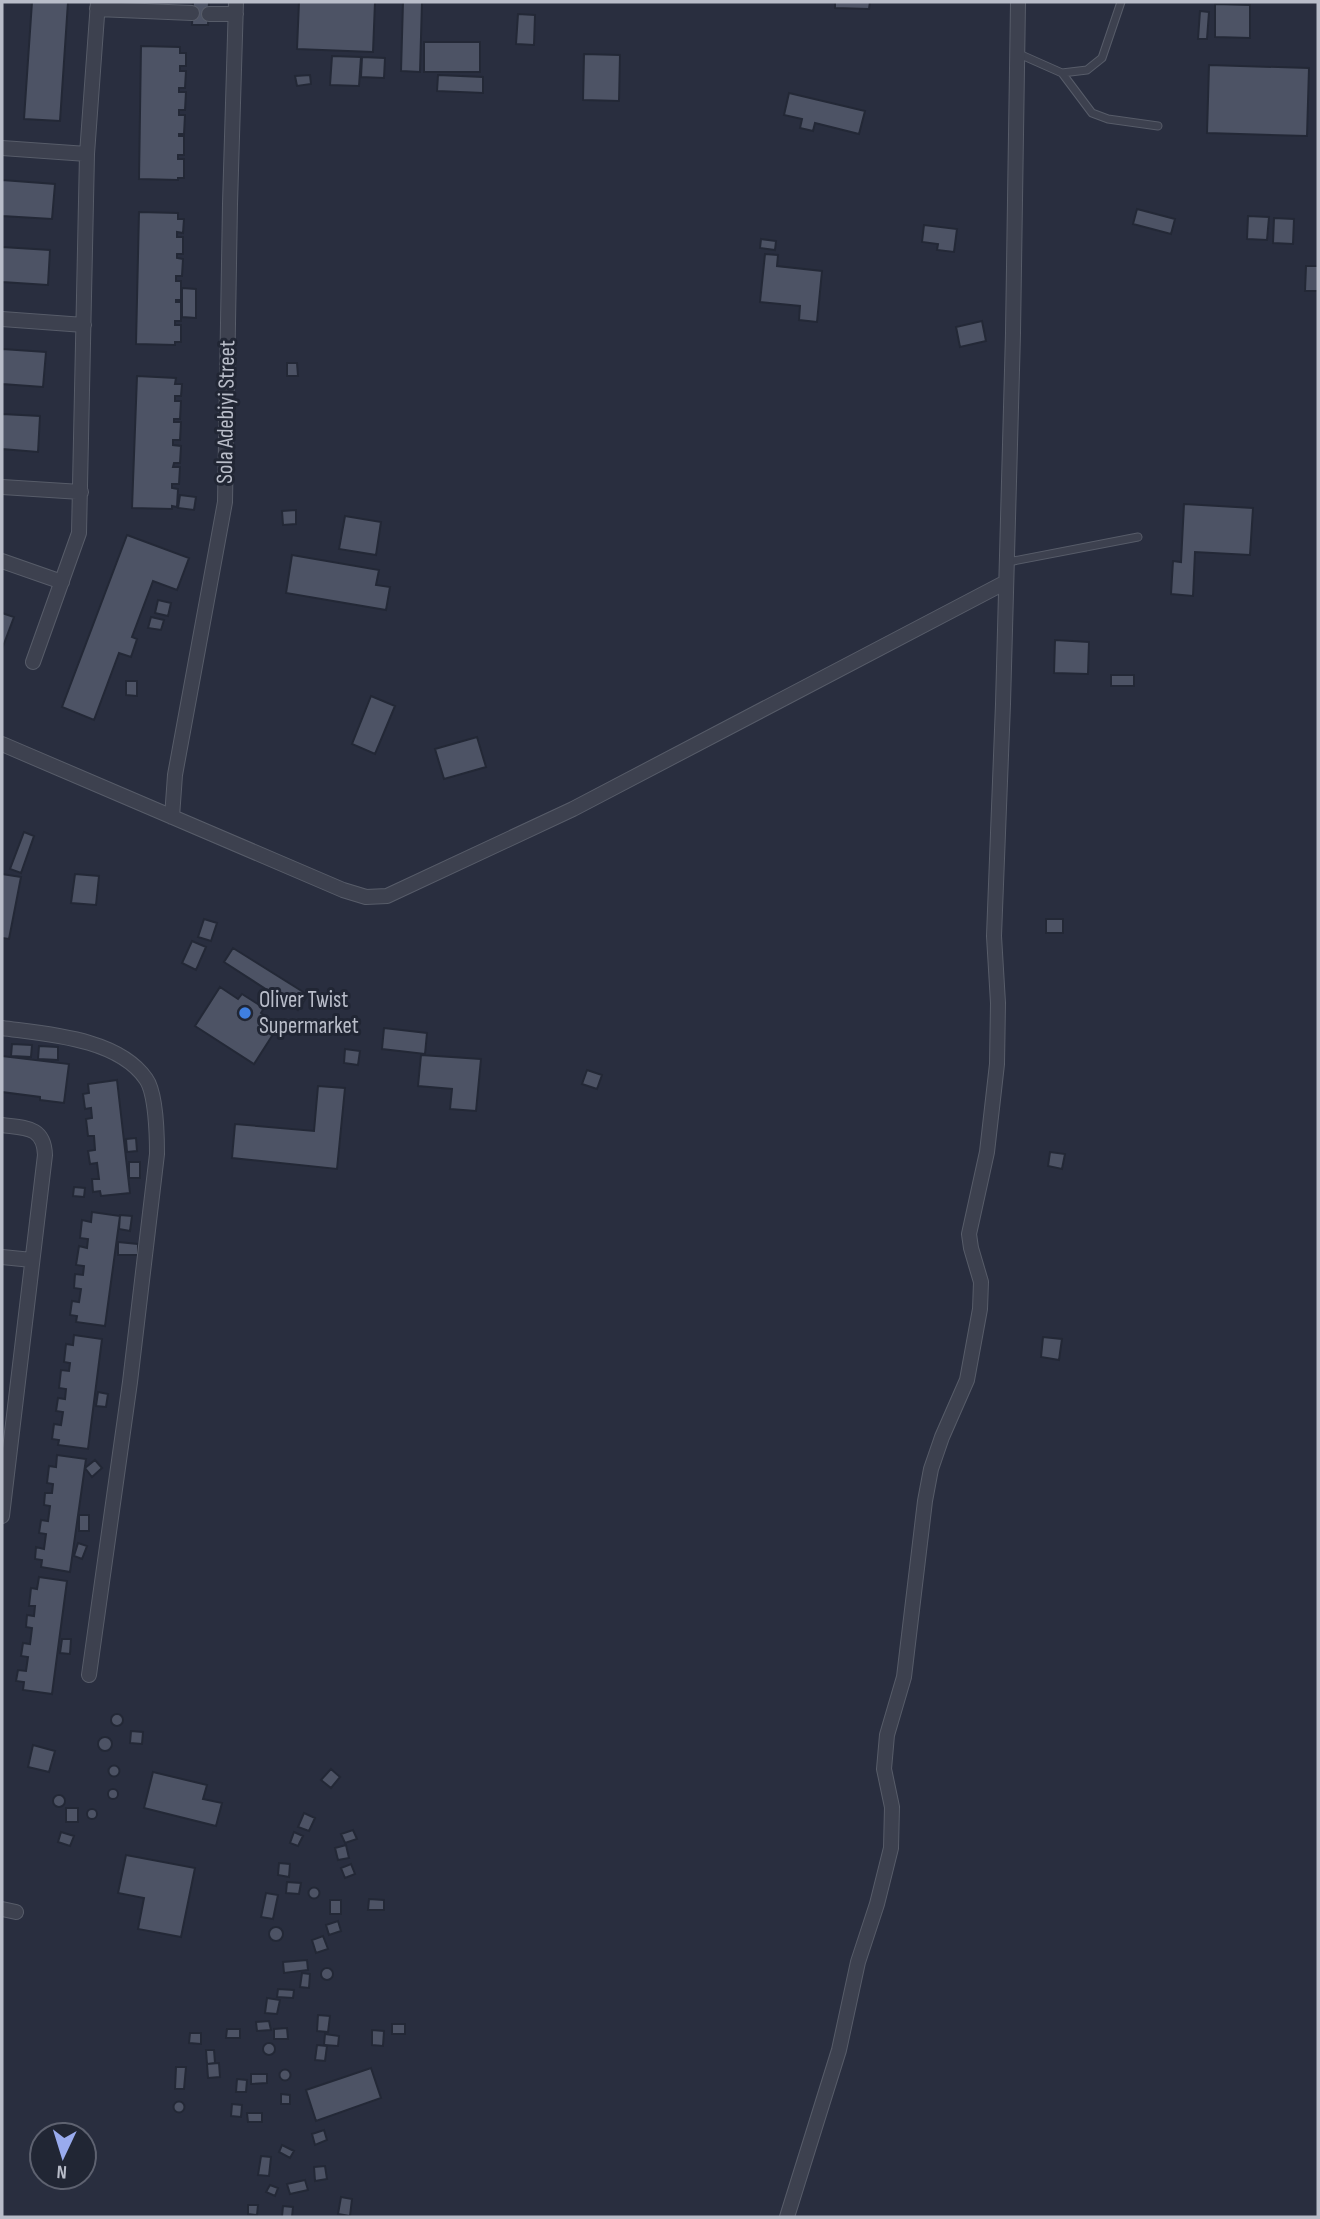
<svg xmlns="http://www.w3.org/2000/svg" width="1320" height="2219" viewBox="0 0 1320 2219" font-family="'Sofia Sans Condensed',sans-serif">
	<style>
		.building { fill: #4d5365; stroke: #232836; stroke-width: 2 }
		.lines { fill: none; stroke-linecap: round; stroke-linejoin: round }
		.lane-casing { stroke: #575c69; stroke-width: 9 }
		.street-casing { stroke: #575c69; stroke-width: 16 }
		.lane { stroke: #3d414f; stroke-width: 7 }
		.street { stroke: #3d414f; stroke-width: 14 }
		.shop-dot { fill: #3f7fe0; stroke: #212634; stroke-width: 2.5 }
		.labels { text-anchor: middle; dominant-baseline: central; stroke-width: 6; stroke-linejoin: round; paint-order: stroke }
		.street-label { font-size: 23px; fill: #b9bdc9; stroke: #212634 }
		.poi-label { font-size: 23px; fill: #b9bdc9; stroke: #212634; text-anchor: start }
	</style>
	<rect width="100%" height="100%" fill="#292e3f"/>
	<path class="building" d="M32 2H68L60 121 24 119Z
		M193 2H209L208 25H192Z
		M299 2H375L373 52 297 49Z
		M403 2H422L420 72 401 71Z
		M835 2H870L869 9 835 8Z
		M1215 4 1250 5V38L1215 37Z
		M1200 11 1209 12 1207 39H1198Z
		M518 14 535 15 534 45 516 44Z
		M424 42H480V72H424Z
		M141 46 180 47V53H186V66H180V71H186L185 88H179V92H186L185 110H179V115H185L184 134H179V136H184V155H178V159H184V178H178V180L139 179Z
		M584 54 620 55 619 101 583 100Z
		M332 56 361 57 359 86 330 85Z
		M362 57 385 58 384 78 361 77Z
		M1209 65 1309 68 1307 136 1207 133Z
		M310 75 311 84 297 86 295 76Z
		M438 75 483 77V93L437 91Z
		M789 93 865 111 859 134 815 123 813 131 800 128 802 119 784 115Z
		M2 180 55 184 52 219 2 216Z
		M1137 209 1175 219 1171 234 1133 224Z
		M139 212 178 213V219H184L183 233 177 232V237H183V254H177V258L183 259 182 276H176V281H181V300H176V302H181V321H175V325H181V342H175V345L136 344Z
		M1248 216 1269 217 1267 240 1247 239Z
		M1274 218 1294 219 1293 244 1273 243Z
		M924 225 957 229 954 252 937 250 938 244 922 242Z
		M761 239 776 241 775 250 760 248Z
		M2 247 50 250 48 285 2 282Z
		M765 254 778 255 777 266 822 271 817 322 799 320 800 306 760 302Z
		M1306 266H1318V291H1305Z
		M182 288 196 289V318L182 317Z
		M982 321 986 341 960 347 956 327Z
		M2 349 46 352 43 387 2 384Z
		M287 363H297L298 376H287Z
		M137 376 176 378 175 384H182L181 396H175V401H181L180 419H174V422H181L180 440H173V445L181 446 180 463H174L173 467H180L179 484H172V488L178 489 177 507 172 506V509L132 508Z
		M2 414 40 416 38 452 2 449Z
		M180 495 196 497 194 510 178 508Z
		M1184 504 1253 508 1250 555 1195 552 1193 596 1171 594 1173 561 1181 562Z
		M296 510V524L283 525 282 511Z
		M345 516 381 522 376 555 339 549Z
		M127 535 189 558 177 590 153 581 132 637 137 639 131 657 119 653 94 720 62 707Z
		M292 555 379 570 376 585 390 587 386 610 286 593Z
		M158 600 171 603 168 616 155 613Z
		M2 613 14 617 2 649Z
		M151 617 164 620 161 630 148 628Z
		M1055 640 1089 642 1088 674 1054 673Z
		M1111 675H1134V686H1111Z
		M126 681H137V696L126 695Z
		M371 696 395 706 375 754 352 744Z
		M477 737 486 767 444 779 435 749Z
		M24 832 34 836 21 873 10 869Z
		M2 874 21 877 9 939 2 938Z
		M75 874 99 876 96 905 71 903Z
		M204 919 217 923 211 941 198 937Z
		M1046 919H1063V933H1046Z
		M192 941 206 947 196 970 182 963Z
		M233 948 308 995 298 1010 224 962Z
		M220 987 238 999 242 994 264 1008 261 1013 279 1025 254 1064 195 1026Z
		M384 1028 427 1033 425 1054 382 1049Z
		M12 1044 32 1045 31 1057 11 1056Z
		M39 1046 58 1047V1060L38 1059Z
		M345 1049 360 1051 358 1065 344 1063Z
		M421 1055 481 1059 476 1111 450 1109 452 1089 418 1086Z
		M2 1056 69 1064 64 1103 40 1100V1097L2 1092Z
		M587 1070 602 1075 597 1089 582 1084Z
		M117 1080 130 1193 101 1196 100 1191 93 1192 92 1179H99L97 1163 90 1164 88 1151 95 1150 94 1136H88L86 1119 92 1118 91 1108 85 1109 83 1094 89 1093 88 1084Z
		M318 1086 345 1088 337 1169 232 1158 235 1124 314 1131Z
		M136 1138 137 1151 127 1152 126 1139Z
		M1050 1152 1065 1154 1062 1169 1048 1166Z
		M129 1162H140V1178H129Z
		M74 1187 85 1188 84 1197 73 1196Z
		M92 1212 120 1216 105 1326 76 1322 77 1316 70 1315 72 1301 79 1302 81 1289 74 1288 75 1274 83 1275 84 1266 76 1265 79 1246 87 1248 88 1239 80 1238 82 1220 91 1222Z
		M120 1215 132 1216 130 1231 119 1229Z
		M118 1242 138 1244V1255H118Z
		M74 1335 102 1339 88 1449 58 1445 59 1440 52 1439 54 1424 61 1425 63 1412 56 1411 58 1398 65 1399 66 1389 59 1388 61 1370 69 1371 70 1363 64 1362 66 1344 73 1345Z
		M1043 1337 1062 1339 1059 1360 1041 1357Z
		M98 1392 108 1394 106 1407 96 1406Z
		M57 1455 86 1459 70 1572 41 1567 42 1560 35 1559 36 1547 44 1549 46 1534 39 1533 41 1520 48 1521 50 1506 44 1505 45 1493H52L53 1484 47 1483 49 1466 56 1467Z
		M95 1460 102 1468 92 1477 85 1468Z
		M79 1515H89V1531H79Z
		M78 1543 87 1546 82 1559 74 1556Z
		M39 1577 67 1581 52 1694 23 1690 24 1682 16 1681 18 1670 26 1671 28 1657 21 1656 23 1643 30 1644 32 1628 26 1627 27 1615 34 1616 35 1606H29L31 1588 37 1589Z
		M62 1639H71L70 1654 60 1653Z
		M111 1720a6 6 0 1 1 12 0a6 6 0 1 1-12 0Z
		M131 1731 143 1732 142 1744 130 1743Z
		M98 1744a7 7 0 1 1 14 0a7 7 0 1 1-14 0Z
		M33 1745 55 1751 49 1772 28 1767Z
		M108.5 1771a5.5 5.5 0 1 1 11 0a5.5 5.5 0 1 1-11 0Z
		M331 1769 340 1777 331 1788 321 1780Z
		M153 1772 207 1785 203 1799 222 1803 216 1826 144 1808Z
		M108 1794a5 5 0 1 1 10 0a5 5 0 1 1-10 0Z
		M53 1801a6 6 0 1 1 12 0a6 6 0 1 1-12 0Z
		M66 1808H78V1822H66Z
		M87 1814a5 5 0 1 1 10 0a5 5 0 1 1-10 0Z
		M304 1813 315 1818 309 1831 298 1827Z
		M353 1830 357 1839 345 1843 341 1834Z
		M61 1832 74 1836 70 1846 58 1842Z
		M294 1832 303 1836 298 1846 290 1843Z
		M346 1845 349 1858 338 1860 335 1848Z
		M126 1855 195 1868 181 1937 138 1929 144 1898 118 1893Z
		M279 1863 290 1864 289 1877 278 1875Z
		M351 1864 355 1874 345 1878 341 1868Z
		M287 1882 301 1883 299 1894 286 1893Z
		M308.5 1893a5.5 5.5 0 1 1 11 0a5.5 5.5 0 1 1-11 0Z
		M266 1893 278 1895 273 1919 261 1917Z
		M369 1899 384 1900V1910H368Z
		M330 1900H341V1914H330Z
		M338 1921 341 1931 329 1935 326 1925Z
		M269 1934a7 7 0 1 1 14 0a7 7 0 1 1-14 0Z
		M323 1936 328 1949 316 1953 312 1940Z
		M307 1960 308 1970 284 1973 283 1962Z
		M321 1974a6 6 0 1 1 12 0a6 6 0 1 1-12 0Z
		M302 1973 310 1974 309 1988 300 1987Z
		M278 1989 294 1990 293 1998 277 1997Z
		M267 1998 280 2000 277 2014 265 2013Z
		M318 2015 330 2016 328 2032 317 2031Z
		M269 2021 271 2030 257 2031 256 2022Z
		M392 2024H405V2034H392Z
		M287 2028 288 2039H274V2029Z
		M227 2029H240V2038H226Z
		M372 2030 384 2031 383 2046 372 2045Z
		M190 2033H201V2044L189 2043Z
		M325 2034 339 2036 338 2046 324 2045Z
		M263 2049a6 6 0 1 1 12 0a6 6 0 1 1-12 0Z
		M317 2045 327 2046 325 2061 315 2060Z
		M206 2050H214L215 2063 207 2064Z
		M219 2063 220 2077 208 2078 207 2064Z
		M176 2067H186L184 2089H175Z
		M371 2068 381 2098 316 2121 306 2090Z
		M279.5 2075a5.5 5.5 0 1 1 11 0a5.5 5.5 0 1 1-11 0Z
		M251 2074H267V2083L251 2084Z
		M237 2079 247 2080 246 2092H236Z
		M281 2094 290 2095V2104H281Z
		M173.5 2107a5.5 5.5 0 1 1 11 0a5.5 5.5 0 1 1-11 0Z
		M232 2104 242 2105 241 2117 231 2116Z
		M247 2113H262V2122H248Z
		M324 2130 327 2140 315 2145 312 2134Z
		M282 2145 294 2151 290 2158 279 2152Z
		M261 2156 271 2157 269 2176 258 2175Z
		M325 2166 327 2179 315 2181 314 2167Z
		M305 2180 308 2190 290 2194 287 2184Z
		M270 2185 278 2188 275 2196 266 2192Z
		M341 2197 352 2199 350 2216 338 2214Z
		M248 2205H258L257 2215 248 2214Z
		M283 2206 293 2207 292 2217H282Z"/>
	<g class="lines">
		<g class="lane-casing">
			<path id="lane" d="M1017 53 1062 73 1087 70 1102 58 1121 2
				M1062 73 1092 113 1108 119 1158 126
				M1008 562 1138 537"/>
		</g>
		<g class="street-casing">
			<path id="street" d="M97 9 192 13
				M209 14H236
				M2 148 87 154
				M2 319 84 325
				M2 487 81 492
				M2 561 62 582
				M33 662 79 533 87 154 98 2
				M2 744 343 890 366 897 387 896 573 809 1006 582
				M172 817 175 775 225 502 230 204 236 2
				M2 1028C46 1034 118 1038 146 1079 156 1093 157 1136 157 1154L130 1382 89 1675
				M2 1125C25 1128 44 1126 45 1155L2 1516
				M2 1257 32 1260
				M2 1909 16 1912
				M787 2217 839 2050 858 1962 877 1904 891 1848 892 1807 884 1769 887 1735 904 1677 925 1501 931 1469 942 1437 967 1380 980 1309 981 1282 971 1248 969 1234 987 1152 997 1064 998 1003 994 936 1003 704 1013 333 1018 2"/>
		</g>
		<use href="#lane" class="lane"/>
		<use href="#street" class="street"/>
	</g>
	<circle class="shop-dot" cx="245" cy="1013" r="7"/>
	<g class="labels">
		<g class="street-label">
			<text transform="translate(226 412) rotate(-89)">Sola Adebiyi Street</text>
		</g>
		<g class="poi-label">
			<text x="259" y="1000">Oliver Twist<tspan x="259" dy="26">Supermarket</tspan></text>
		</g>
	</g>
	<rect width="1320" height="2219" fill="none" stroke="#b9bdc9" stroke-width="7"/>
	<g transform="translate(63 2156) rotate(184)"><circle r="33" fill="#212634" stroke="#5e6270" stroke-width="2"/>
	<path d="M0-5L12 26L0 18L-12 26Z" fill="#99abee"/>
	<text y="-10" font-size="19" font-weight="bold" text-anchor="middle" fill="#b9bdc9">N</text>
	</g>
</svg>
